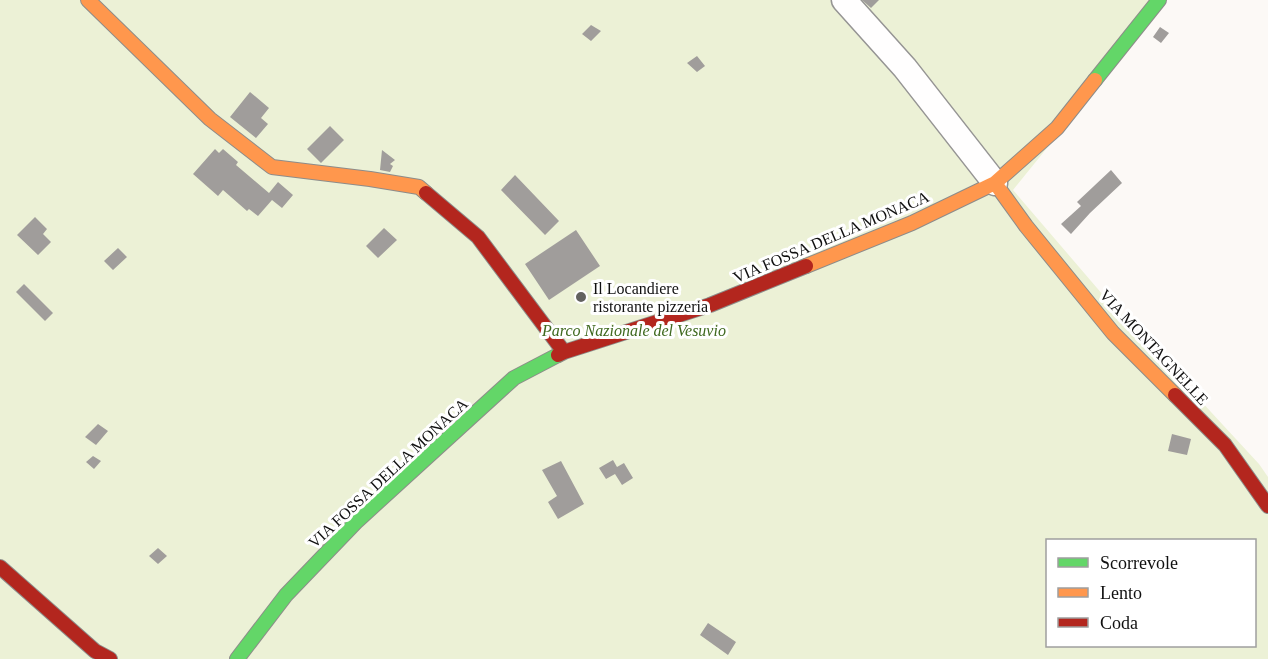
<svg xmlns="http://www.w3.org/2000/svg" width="1268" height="659" viewBox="0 0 1268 659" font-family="'Times New Roman',serif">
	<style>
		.green { fill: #ecf1d6; fill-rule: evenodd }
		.building { fill: #a09d9b }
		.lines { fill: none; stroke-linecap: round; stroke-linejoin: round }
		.street-casing { stroke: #969594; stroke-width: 27 }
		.fast-casing { stroke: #8d8c8a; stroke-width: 16 }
		.slow-casing { stroke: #8d8c8a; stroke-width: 16 }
		.jam-casing { stroke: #8d8c8a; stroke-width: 16 }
		.street { stroke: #fffefe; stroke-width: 24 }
		.fast { stroke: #63d668; stroke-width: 14 }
		.slow { stroke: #ff974d; stroke-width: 14 }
		.jam { stroke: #b3261e; stroke-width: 14 }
		.poi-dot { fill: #636260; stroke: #fff; stroke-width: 2 }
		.labels { text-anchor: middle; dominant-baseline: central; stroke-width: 6; stroke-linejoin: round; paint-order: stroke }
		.street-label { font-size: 16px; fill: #101010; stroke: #fff }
		.poi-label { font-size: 16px; fill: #101010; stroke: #fff; text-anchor: start }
		.park-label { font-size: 16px; font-style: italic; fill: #3f691f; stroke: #fff }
	</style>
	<rect width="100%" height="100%" fill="#fcf9f6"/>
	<path class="green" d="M0 0H1167L1013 190 1103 295 1259 464 1268 477V659H0ZM1048 540H1254V646H1048Z"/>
	<path class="building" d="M862 0H879L871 8Z
		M591 25 601 31 591 41 582 34Z
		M1160 27 1169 33 1161 43 1153 37Z
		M697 56 705 66 697 72 687 63Z
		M250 92 269 108 261 118 268 124 256 138 230 117Z
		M330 126 344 140 321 163 307 149Z
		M215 149 219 153 223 149 238 162 236 165 269 193 278 182 293 195 282 208 272 200 258 216 249 209 247 211 223 190 218 196 193 174Z
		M382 150 395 160 390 164 393 166 390 172 380 170Z
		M1111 170 1122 183 1090 213 1071 234 1061 224 1081 206 1077 202Z
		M515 175 559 221 545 235 501 190Z
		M35 217 47 229 43 234 51 242 38 255 17 235Z
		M384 228 397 240 378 258 366 246Z
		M576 230 600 266 549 300 525 264Z
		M118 248 127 257 113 270 104 261Z
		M24 284 53 313 45 321 16 292Z
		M98 424 108 431 96 445 85 437Z
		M1172 434 1191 439 1187 455 1168 451Z
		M93 456 101 461 94 469 86 462Z
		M613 460 617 467 624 463 633 478 622 485 615 474 606 479 599 468Z
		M561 461 584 504 558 519 548 502 557 496 542 470Z
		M158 548 167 556 158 564 149 556Z
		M708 623 736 642 728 655 700 635Z"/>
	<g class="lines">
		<g class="street-casing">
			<path id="street" d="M844 0 905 68 995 183"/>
		</g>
		<g class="fast-casing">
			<path id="fast" d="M1095 80 1159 0
				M237 659 286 595 357 521 514 378 558 355"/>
		</g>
		<g class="slow-casing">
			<path id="slow" d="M88 0 210 119 272 167 370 179 419 187 426 193
				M995 183 1026 226 1113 333 1175 395
				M806 266 912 223 995 183 1057 128 1095 80"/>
		</g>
		<g class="jam-casing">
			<path id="jam" d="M426 193 478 237 564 352
				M558 355 564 352 710 305 806 266
				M1175 395 1225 445 1268 506
				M0 567 95 651 110 659"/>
		</g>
		<use href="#street" class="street"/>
		<use href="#fast" class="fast"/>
		<use href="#slow" class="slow"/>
		<use href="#jam" class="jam"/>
	</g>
	<circle class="poi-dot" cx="581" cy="297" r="6"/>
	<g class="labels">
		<g class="street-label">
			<text transform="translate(831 237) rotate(-23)">VIA FOSSA DELLA MONACA</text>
			<text transform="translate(1154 347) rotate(47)">VIA MONTAGNELLE</text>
			<text transform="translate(388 473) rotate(-43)">VIA FOSSA DELLA MONACA</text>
		</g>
		<g class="poi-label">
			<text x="593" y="288">Il Locandiere<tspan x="593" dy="18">ristorante pizzeria</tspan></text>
		</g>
		<g class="park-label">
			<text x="634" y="330">Parco Nazionale del Vesuvio</text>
		</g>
	</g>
	<rect x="1046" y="539" width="210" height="108" fill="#ffffff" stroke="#9f9f9f" stroke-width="1.5"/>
	<rect x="1058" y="558" width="30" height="9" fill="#63d668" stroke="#9f9f9f" stroke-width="1.5"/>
	<text x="1100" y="569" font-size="18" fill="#101010">Scorrevole</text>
	<rect x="1058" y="588" width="30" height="9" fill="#ff974d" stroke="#9f9f9f" stroke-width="1.5"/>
	<text x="1100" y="599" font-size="18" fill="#101010">Lento</text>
	<rect x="1058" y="618" width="30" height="9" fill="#b3261e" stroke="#9f9f9f" stroke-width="1.5"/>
	<text x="1100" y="629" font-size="18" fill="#101010">Coda</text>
</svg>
